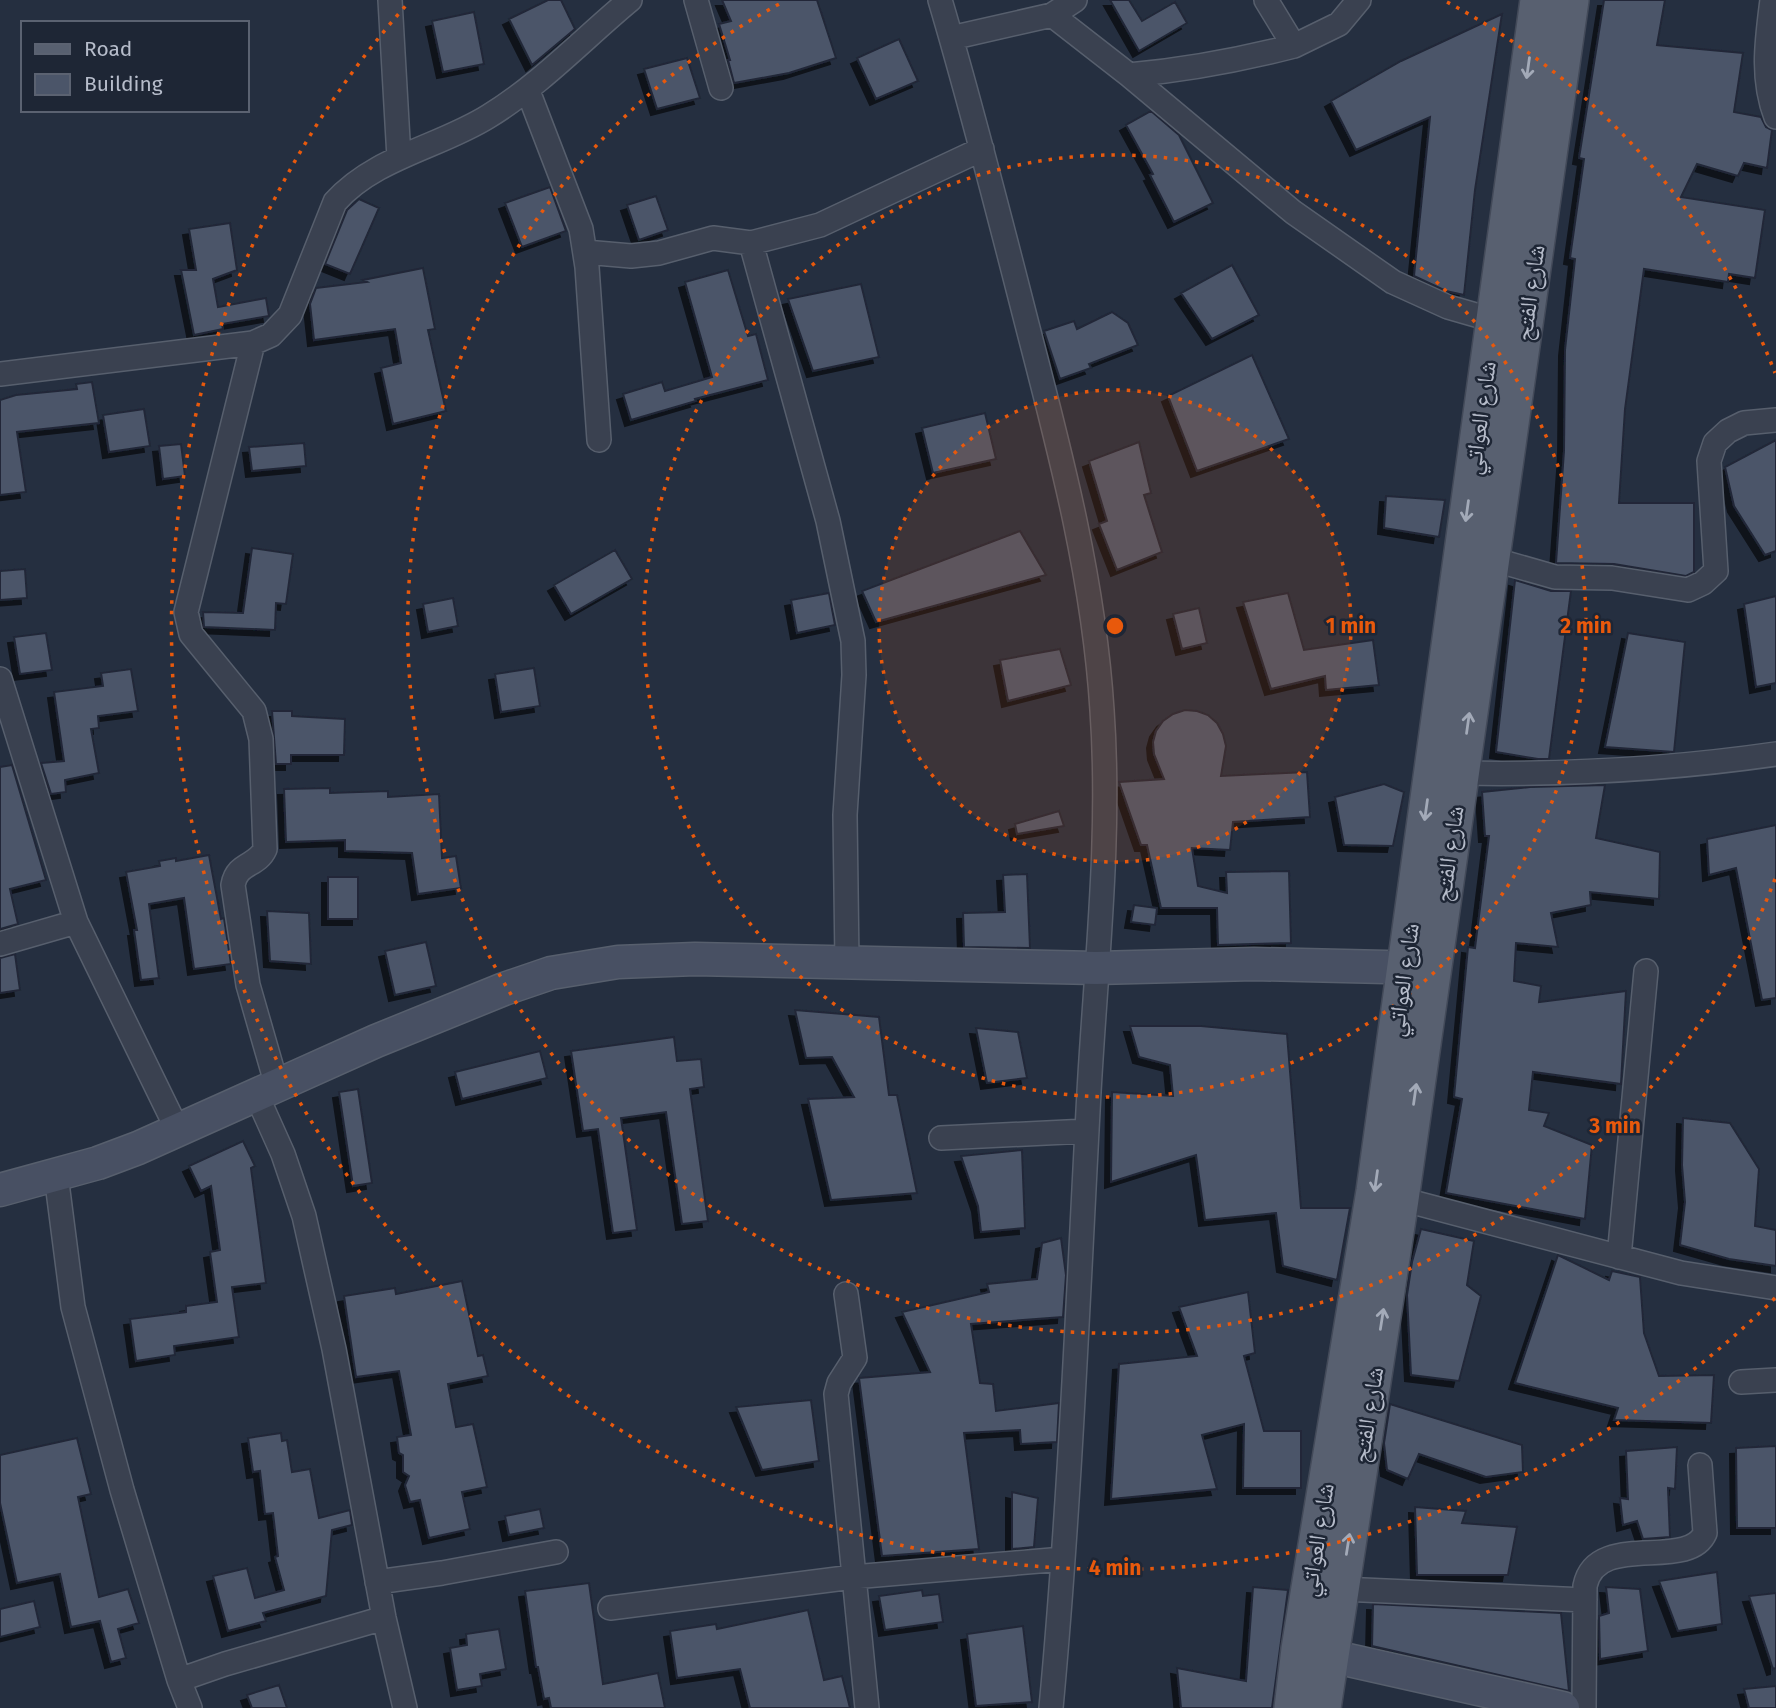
<svg xmlns="http://www.w3.org/2000/svg" width="1776" height="1708" viewBox="0 0 1776 1708" font-family="'Fira Sans','Noto Naskh Arabic',sans-serif">
	<style>
		.building { fill: #4b5569; stroke: #202837; stroke-width: 2; filter: url(#shadow) }
		.lines { fill: none; stroke-linecap: round; stroke-linejoin: round }
		.street-casing { stroke: #575f6d; stroke-width: 26 }
		.secondary-casing { stroke: #575f6d; stroke-width: 35 }
		.primary-casing { stroke: #434a59; stroke-width: 38 }
		.street { stroke: #3a4150; stroke-width: 23 }
		.secondary { stroke: #485063; stroke-width: 32 }
		.primary { stroke: #586070; stroke-width: 35 }
		.oneway { stroke: #a3aab8 }
		.ring { fill: none; stroke: #e8590c; stroke-width: 3.5; stroke-dasharray: 3.5 7 }
		.labels { text-anchor: middle; dominant-baseline: central; stroke-width: 5; stroke-linejoin: round; paint-order: stroke }
		.street-label { font-size: 24px; fill: #b6bcca; stroke: #1e2635 }
		.centre { fill: #e8590c; stroke: #1e2635; stroke-width: 3.5 }
		.ring-label { font-size: 21px; text-anchor: middle; font-weight: bold; fill: #e8590c; stroke: #1e2635; stroke-width: 5; stroke-linejoin: round; paint-order: stroke }
	</style>
	<defs>
		<filter id="shadow"><feDropShadow dx="-6" dy="6" stdDeviation="0" flood-color="#0009"/></filter>
	</defs>
	<rect width="100%" height="100%" fill="#252f40"/>
	<path class="building" d="M548 0H561L575 29 532 65 509 19Z
		M722 0H817L836 58 789 73 734 83 728 60H730L719 24 731 21Z
		M1110 0H1129L1142 21 1175 2 1187 23 1139 51Z
		M1604 0H1665L1657 45 1743 53 1734 112 1761 117 1766 127 1772 130 1767 168 1744 163 1738 176 1697 164 1681 197 1765 210 1755 278 1729 274 1728 282 1644 269 1625 409 1619 503H1694V572L1686 576 1614 564 1556 563 1564 451 1565 350 1575 259 1570 258 1584 159 1579 158Z
		M474 12 484 64 443 72 432 21Z
		M1502 14 1475 190 1464 295 1446 291 1414 276 1430 117 1356 150 1331 101 1401 61Z
		M899 39 918 81 876 99 857 58Z
		M687 58 700 98 657 109 644 69Z
		M1151 111 1179 135 1213 203 1174 222 1150 175 1153 174 1126 125Z
		M550 187 566 231 522 247 505 203Z
		M656 196 668 230 639 240 627 205Z
		M359 199 379 208 350 274 325 264 347 210Z
		M230 223 237 270 213 279 218 307 266 298 269 316 222 324 223 329 194 335 181 270H196L189 229Z
		M1232 265 1259 315 1212 339 1181 293Z
		M423 268 435 329 428 330 446 411 393 424 381 368 401 363 395 329 314 340 310 304 316 288 367 282 363 280Z
		M728 270 748 336 756 334 768 380 695 399 696 401 631 420 623 394 662 382 665 391 712 377 685 282Z
		M861 284 879 357 813 371 788 299Z
		M1112 312 1128 323 1138 345 1089 364 1091 368 1060 379 1044 331 1074 321 1077 329Z
		M1252 355 1289 439 1197 471 1168 396Z
		M92 382 99 423 17 432 26 492 0 495V400L16 395 77 389 76 384Z
		M144 409 150 446 109 452 103 415Z
		M985 413 996 459 933 473 922 428Z
		M1776 440V551L1765 555 1734 506 1725 467Z
		M1139 442 1151 493 1144 495 1162 552 1117 570 1099 524 1107 521 1089 461Z
		M304 443 306 466 252 471 249 447Z
		M181 444 185 476 163 479 159 446Z
		M1386 496 1445 500 1439 537 1384 528Z
		M1020 531 1046 575 876 622 862 591Z
		M252 548 293 554 286 604 276 603 275 630 204 627 203 612 243 613Z
		M615 550 632 579 571 614 554 585Z
		M25 569 27 598 0 600V571Z
		M1515 580 1551 591H1571L1549 759H1538L1496 752Z
		M829 593 835 625 797 633 791 600Z
		M1288 593 1304 650 1373 640 1379 685 1326 690 1325 676 1271 689 1243 602Z
		M1776 596V683L1756 687 1744 604Z
		M453 598 458 626 428 632 423 604Z
		M1199 608 1207 643 1182 649 1173 614Z
		M46 633 52 670 20 674 14 637Z
		M1628 633 1685 642 1674 752 1605 747Z
		M1060 649 1071 685 1008 701 1000 660Z
		M534 668 540 706 501 712 495 674Z
		M131 669 138 711 98 716 99 728 91 729 99 773 65 780 66 792 51 794 41 763 64 761 54 692 103 686 101 673Z
		M1185 710 1197 711 1208 715 1217 723 1223 734 1226 746 1221 776 1307 772 1310 817 1233 822 1230 850 1192 848 1198 886 1227 893 1226 872 1289 871 1291 943 1218 945 1217 908H1161L1147 845H1141L1119 782 1164 779 1154 754 1153 742 1156 731 1163 721 1173 714Z
		M272 711H292V716L345 719 344 755H291V764H276Z
		M12 765 46 880 10 889 18 924 0 929V767Z
		M1384 784 1404 792 1393 846 1344 845 1335 797Z
		M1605 785 1596 838 1660 852 1659 899 1590 892 1591 905 1551 913 1558 947 1516 943 1514 981 1541 986 1539 1002 1626 991 1621 1084 1533 1072 1529 1110 1549 1113 1544 1126 1592 1145 1585 1219 1446 1193 1462 1099 1454 1097 1468 947 1475 948 1489 836H1485L1482 792 1530 787Z
		M330 788V793L388 791V797L439 794 442 858 456 856 461 888 418 894 412 853 345 851V840L286 842 284 789Z
		M1059 811 1064 826 1017 834 1015 824Z
		M1776 825V998L1762 1000 1736 868 1709 875 1707 839Z
		M209 855 221 919 224 918 231 964 194 969 184 898 149 904 159 978 141 980 134 930H137L126 872 160 866 159 861 176 858V861Z
		M1027 874 1030 948 964 947 963 913 1005 912 1003 875Z
		M328 877H358V919H328Z
		M1134 905 1157 908 1155 925 1131 922Z
		M267 911 309 913 311 964 270 961Z
		M426 942 436 986 395 995 385 951Z
		M15 954 20 990 0 993V958Z
		M795 1010 879 1017 889 1095H897L917 1193 831 1200 808 1099 854 1097 832 1057 806 1058Z
		M1130 1026H1201L1287 1034 1301 1208H1350L1337 1280 1283 1266 1276 1213 1205 1220 1196 1155 1111 1182 1112 1092 1173 1096 1170 1065 1139 1057Z
		M976 1028 1018 1032 1027 1078 987 1083Z
		M674 1037 677 1061 701 1059 704 1087 690 1089 708 1221 682 1224 666 1112 621 1118 637 1230 613 1233 598 1129 583 1131 571 1051Z
		M540 1051 547 1078 462 1099 455 1072Z
		M358 1089 372 1183 353 1186 339 1092Z
		M1683 1118 1730 1123 1759 1169 1755 1226 1776 1230V1266L1729 1259 1680 1245 1685 1202 1682 1165Z
		M243 1141 255 1166 251 1168 266 1283 232 1287 239 1337 174 1346 175 1355 136 1361 130 1319 186 1312V1306L217 1302 210 1252 220 1250 211 1186 201 1191 189 1166Z
		M1022 1150 1025 1228 981 1232 978 1206 961 1156Z
		M1421 1229 1474 1241 1467 1285 1481 1296 1459 1381 1411 1375 1407 1295 1412 1262Z
		M1061 1238 1066 1275 1063 1317 971 1324 980 1383 993 1384 996 1411 1059 1403 1057 1442 1021 1444 1020 1430 964 1433 979 1549 882 1556 859 1378 930 1372 902 1312 989 1292 987 1284 1037 1279 1042 1243Z
		M1558 1255 1609 1280 1612 1271 1640 1277 1644 1333 1659 1376 1714 1375 1711 1423 1614 1420 1618 1408 1515 1383Z
		M462 1281 478 1356 483 1355 488 1376 448 1384 456 1427 473 1424 487 1487 462 1492 470 1529 429 1538 420 1500 410 1502 405 1485 409 1476 403 1472V1455L399 1453 397 1437 411 1435 399 1371 356 1377 344 1296 395 1288 396 1294Z
		M1248 1292 1255 1353 1244 1356 1264 1431H1301V1488H1243L1244 1424 1202 1435 1217 1489 1111 1499 1119 1364 1197 1356 1179 1307Z
		M811 1400 819 1461 762 1470 736 1407Z
		M1390 1404 1522 1445 1523 1472 1486 1477 1419 1454 1408 1479 1387 1470 1384 1443Z
		M281 1433 282 1441 287 1440 292 1472 310 1469 319 1518 350 1510 352 1525 332 1530 326 1596 263 1613 266 1621 228 1631 213 1576 247 1568 255 1598 284 1590 275 1557 278 1556 273 1513 265 1514 260 1471 253 1472 248 1438Z
		M77 1438 91 1494 78 1497 99 1597 128 1589 139 1623 118 1629 126 1658 111 1662 100 1621 71 1627 60 1574 17 1583 0 1503V1455Z
		M1776 1446V1528H1737L1736 1448Z
		M1677 1447 1675 1489 1668 1488 1670 1537 1643 1539 1637 1521 1623 1525 1620 1498 1628 1499 1626 1451Z
		M1012 1492 1038 1498 1034 1547 1012 1549Z
		M1415 1507 1466 1511 1462 1523 1517 1527 1508 1575H1417Z
		M540 1509 544 1528 509 1535 505 1516Z
		M1717 1572 1722 1624 1678 1631 1659 1581Z
		M589 1583 603 1684 658 1673 665 1708H551L549 1698 544 1699 538 1667H536L525 1591Z
		M1253 1587 1288 1590 1272 1708H1181L1177 1668 1246 1681Z
		M1606 1587 1640 1589 1648 1651 1600 1659 1599 1616 1609 1613Z
		M922 1590 923 1596 939 1594 943 1622 885 1630 879 1596Z
		M1776 1593V1668L1773 1669 1749 1596Z
		M34 1601 40 1627 0 1637V1609Z
		M1373 1604 1561 1613 1569 1691 1372 1646Z
		M808 1610 824 1680 842 1676 850 1708H750L740 1669 677 1678 670 1631 716 1624 717 1629Z
		M1023 1626 1032 1702 976 1706 967 1634Z
		M499 1629 506 1669 480 1674 482 1686 457 1690 450 1648 467 1645 466 1634Z
		M279 1685 287 1708H252L247 1695Z
		M1776 1686V1708H1749L1744 1689Z"/>
	<g class="lines">
		<g class="street-casing">
			<path id="street" d="M390 0 399 158
				M696 0 721 88
				M940 0C973 111 1001 223 1030 336 1062 459 1094 582 1102 710 1111 838 1096 965 1089 1092 1078 1298 1070 1503 1051 1708
				M1266 0 1294 46 1339 24 1359 0
				M1772 0C1767 40 1761 78 1776 117
				M1052 15 1129 75 1293 212 1393 282 1448 307 1493 320
				M951 38 1052 15 1075 0
				M1129 75C1186 70 1239 60 1294 46
				M528 91 581 229 587 267 599 440
				M751 243 828 521 853 641 854 675 845 815 847 962
				M585 252 631 256 659 253 713 238 751 243 820 225 982 149
				M253 343 186 612 191 634 254 711 261 739 265 849C257 867 237 862 233 885L248 985 277 1086
				M0 374 253 343 271 335 290 315 335 202C375 157 440 147 489 116 541 84 583 39 630 0
				M1478 557 1492 559 1555 577 1612 578 1688 590 1703 583 1716 571 1709 461 1715 443 1728 431 1744 423 1776 420
				M0 679 76 922 178 1131
				M1461 773C1566 775 1672 769 1776 754
				M0 944 76 922
				M257 1096 283 1154 304 1216 334 1349 384 1618 405 1708
				M941 1138 1087 1131
				M56 1175 73 1307 122 1490 179 1680 225 1664 384 1618
				M1401 1199 1681 1273 1776 1288
				M1619 1257 1646 971
				M846 1294 855 1358 839 1383 836 1394 867 1708
				M1741 1382 1776 1380
				M377 1582 442 1573 556 1552
				M1341 1589 1585 1600
				M610 1608 853 1577 1063 1559
				M179 1680 190 1708
				M1584 1708 1585 1586C1596 1530 1688 1572 1705 1533L1700 1465"/>
		</g>
		<g class="secondary-casing">
			<path id="secondary" d="M0 1190 98 1163 138 1148 376 1041 504 989 551 973 618 962 695 959 1096 968 1254 964 1428 968
				M1308 1651 1563 1708"/>
		</g>
		<g class="primary-casing">
			<path id="primary" d="M1292 1708 1299 1649 1374 1191 1538 0
				M1323 1708 1401 1199 1571 0"/>
		</g>
		<use href="#street" class="street"/>
		<use href="#secondary" class="secondary"/>
		<use href="#primary" class="primary"/>
	</g>
	<defs><path id="oneway-shaft" d="M-6 0H5M1.5-3L5.5 0L1.5 3" fill="none" stroke-width="1.6" stroke-linecap="round" stroke-linejoin="round" transform="scale(1.75)"/></defs>
	<g class="oneway">
		<use href="#oneway-shaft" transform="translate(1528 68) rotate(98)"/>
		<use href="#oneway-shaft" transform="translate(1467 511) rotate(98)"/>
		<use href="#oneway-shaft" transform="translate(1468 723) rotate(-82)"/>
		<use href="#oneway-shaft" transform="translate(1426 810) rotate(98)"/>
		<use href="#oneway-shaft" transform="translate(1415 1094) rotate(-82)"/>
		<use href="#oneway-shaft" transform="translate(1376 1181) rotate(98)"/>
		<use href="#oneway-shaft" transform="translate(1382 1319) rotate(-81)"/>
		<use href="#oneway-shaft" transform="translate(1348 1544) rotate(-81)"/>
	</g>
	<circle cx="1115" cy="626" r="236" fill="#e8590c" fill-opacity=".12"/>
	<g class="ring">
		<circle cx="1115" cy="626" r="236"/>
		<circle cx="1115" cy="626" r="471"/>
		<path d="M1775 879A707 707 0 1 1 783 2M1447 2A707 707 0 0 1 1775 373"/>
		<path d="M1775 1298A942 942 0 0 1 409 2"/>
	</g>
	<g class="labels">
		<g class="street-label">
			<text transform="translate(1530 293) rotate(-82)">شارع الفتح</text>
			<text transform="translate(1480 418) rotate(-82)">شارع العواتي</text>
			<text transform="translate(1449 854) rotate(-82)">شارع الفتح</text>
			<text transform="translate(1403 980) rotate(-82)">شارع العواتي</text>
			<text transform="translate(1368 1415) rotate(-81)">شارع الفتح</text>
			<text transform="translate(1317 1540) rotate(-81)">شارع العواتي</text>
		</g>
	</g>
	<circle cx="1115" cy="626" r="10" class="centre"/>
	<g class="ring-label">
		<text x="1351" y="633">1 min</text>
		<text x="1586" y="633">2 min</text>
		<text x="1615" y="1133">3 min</text>
		<text x="1115" y="1575">4 min</text>
	</g>
	<rect x="21" y="21" width="228" height="91" fill="#1e2635" stroke="#5b6271" stroke-width="2"/>
	<rect x="35" y="44" width="35" height="10" fill="#586070" stroke="#5b6271" stroke-width="2"/>
	<text x="84" y="56" font-size="21" fill="#b6bcca">Road</text>
	<rect x="35" y="74" width="35" height="21" fill="#4b5569" stroke="#5b6271" stroke-width="2"/>
	<text x="84" y="91" font-size="21" fill="#b6bcca">Building</text>
</svg>
